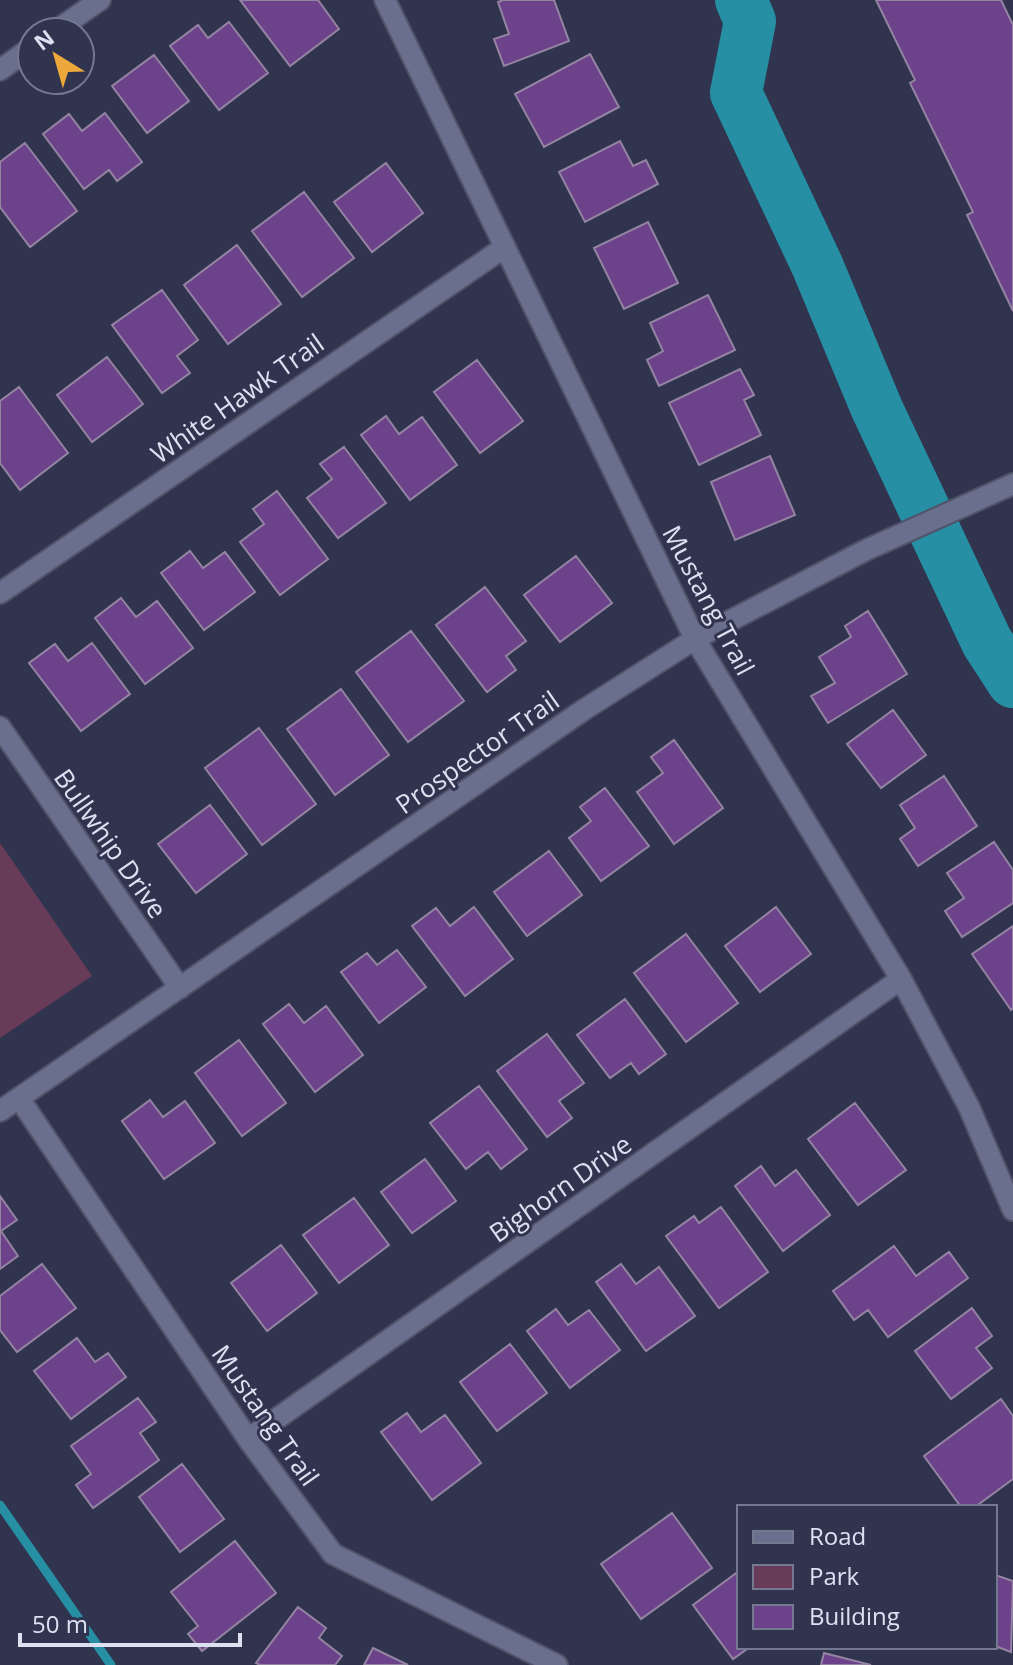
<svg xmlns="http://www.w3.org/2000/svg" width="1013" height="1665" viewBox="0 0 1013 1665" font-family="'Open Sans',sans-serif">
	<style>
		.green { fill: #683b59 }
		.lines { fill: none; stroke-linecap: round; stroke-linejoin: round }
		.stream { stroke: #268fa4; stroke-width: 9 }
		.river { stroke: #268fa4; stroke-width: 52 }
		.building { fill: #6c438b; stroke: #9484a2; stroke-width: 2 }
		.street-casing { stroke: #505269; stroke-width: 24 }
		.street { stroke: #6a6f8d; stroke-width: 20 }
		.labels { text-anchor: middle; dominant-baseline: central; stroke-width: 6; stroke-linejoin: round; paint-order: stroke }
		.street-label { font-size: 26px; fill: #dde0f1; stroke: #30344f }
	</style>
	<rect width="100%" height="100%" fill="#30344f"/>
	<path class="green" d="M0 843 92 976 0 1038Z"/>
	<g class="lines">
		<path class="stream" d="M0 1505 111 1665"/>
		<path class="river" d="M741 0 750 21 736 93 817 265 877 409 987 642 1013 682"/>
	</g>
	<path class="building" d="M240 0H318L339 29 290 66Z
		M503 0H554L569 41 504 66 494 39 509 34 498 2Z
		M876 0H1001L1013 25V311L967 215 973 212 910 83 915 80Z
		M229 22 268 73 219 110 170 46 198 25 208 38Z
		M590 54 619 107 544 147 515 94Z
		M154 55 189 101 147 133 112 86Z
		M105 113 142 162 117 181 109 170 84 189 43 134 69 114 82 131Z
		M620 141 633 166 646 160 658 184 585 222 559 172Z
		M25 143 77 211 30 247 0 207V162Z
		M386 163 423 213 372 252 334 202Z
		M304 192 354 258 302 297 252 231Z
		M648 222 678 283 624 309 594 248Z
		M237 245 281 304 228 344 184 285Z
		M162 290 198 340 177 356 190 373 162 393 112 325Z
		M708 295 735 350 659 386 647 360 663 351 650 323Z
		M107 357 143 404 92 442 57 395Z
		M477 360 523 421 480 453 434 392Z
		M740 369 754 395 744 400 761 435 699 465 669 403Z
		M19 387 68 453 20 490 0 463V401Z
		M386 416 399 434 422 417 457 465 410 500 361 435Z
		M344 447 386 503 338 538 307 498 332 479 320 464Z
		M770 456 795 515 735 540 711 482Z
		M277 491 328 559 280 595 240 542 264 524 253 509Z
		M190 551 203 568 225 552 255 592 204 630 161 573Z
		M576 556 612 603 560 642 524 595Z
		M485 587 526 641 506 656 516 670 487 692 436 625Z
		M121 598 136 617 157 601 193 648 145 684 95 618Z
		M868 611 907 674 828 723 811 696 835 683 819 657 851 637 845 626Z
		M411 631 464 701 408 742 356 672Z
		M92 643 130 694 81 731 29 663 55 644 68 661Z
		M341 689 389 755 335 795 287 729Z
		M893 710 926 755 881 788 847 744Z
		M259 728 316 804 262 845 205 768Z
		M674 740 723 808 674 844 637 792 663 773 651 757Z
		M944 776 977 826 918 866 900 839 915 828 900 805Z
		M605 788 649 846 601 881 569 838 591 821 580 807Z
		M210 805 247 854 196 893 158 844Z
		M994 842 1013 870V903L962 937 945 911 964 898 947 873Z
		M549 851 582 895 527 936 494 892Z
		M474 907 513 959 465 996 412 926 436 908 450 926Z
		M776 907 811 954 760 992 725 946Z
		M1013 926V1008L1011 1010 972 954Z
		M686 934 738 1003 686 1042 634 973Z
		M397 950 426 987 379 1023 341 972 367 953 377 965Z
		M625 999 666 1054 639 1074 631 1063 610 1078 577 1035Z
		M289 1004 304 1023 326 1006 363 1055 315 1092 263 1024Z
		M547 1034 584 1083 559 1101 572 1118 547 1137 497 1071Z
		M239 1040 286 1103 242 1136 195 1073Z
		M479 1086 527 1149 501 1169 488 1152 466 1169 430 1123Z
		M150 1100 163 1117 185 1101 215 1143 164 1179 122 1121Z
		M855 1103 906 1170 858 1205 808 1139Z
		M425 1159 456 1201 412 1233 381 1192Z
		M761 1166 775 1186 796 1170 830 1215 783 1251 735 1186Z
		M0 1196 17 1220 1 1231 18 1256 0 1269Z
		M354 1198 389 1245 339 1283 303 1235Z
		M721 1207 768 1272 719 1308 666 1236 694 1216 699 1223Z
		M281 1245 317 1293 267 1331 231 1283Z
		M894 1246 916 1276 949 1252 968 1278 888 1337 868 1310 854 1320 833 1291Z
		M42 1264 76 1308 17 1352 0 1330V1296Z
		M621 1264 636 1284 659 1267 695 1316 646 1351 596 1282Z
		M972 1308 992 1336 976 1348 992 1368 951 1399 915 1351Z
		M556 1309 568 1325 589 1310 620 1350 570 1388 527 1331Z
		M77 1338 95 1362 108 1353 126 1377 71 1419 34 1371Z
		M510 1344 547 1393 497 1431 460 1382Z
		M138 1398 156 1422 140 1433 159 1460 93 1508 76 1485 91 1474 71 1446Z
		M1001 1399 1013 1416V1479L975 1507H961L924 1456Z
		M407 1413 421 1432 445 1415 481 1463 432 1500 381 1432Z
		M182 1464 224 1519 180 1552 139 1497Z
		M672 1513 712 1568 641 1619 601 1564Z
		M235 1541 276 1593 202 1651 188 1634 198 1626 171 1592Z
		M739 1571V1647H750L733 1659 693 1605Z
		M995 1575 1013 1581 1011 1652 995 1646Z
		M298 1607 326 1628 319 1638 342 1656 335 1665H260L256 1663Z
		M373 1648 408 1665H364Z
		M824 1653 871 1665H821Z"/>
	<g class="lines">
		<g class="street-casing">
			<path id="street" d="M385 0 695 639 901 979 969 1107 1013 1210
				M54 32 100 0
				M0 70 32 47
				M0 593 505 247
				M0 727 180 988
				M19 1098 248 1439 333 1554 557 1665
				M0 1111 585 709 695 639 866 550 1013 484
				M248 1439 901 979"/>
		</g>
		<use href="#street" class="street"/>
	</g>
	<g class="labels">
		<g class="street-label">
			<text transform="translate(237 398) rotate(-35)">White Hawk Trail</text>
			<text transform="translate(709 600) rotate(62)">Mustang Trail</text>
			<text transform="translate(477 752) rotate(-35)">Prospector Trail</text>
			<text transform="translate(111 843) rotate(55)">Bullwhip Drive</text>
			<text transform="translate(560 1188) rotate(-35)">Bighorn Drive</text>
			<text transform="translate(266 1415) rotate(55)">Mustang Trail</text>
		</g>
	</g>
	<rect x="737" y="1505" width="260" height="144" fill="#30344f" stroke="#757990" stroke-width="2"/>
	<rect x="753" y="1531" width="40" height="12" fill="#6a6f8d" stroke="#757990" stroke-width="2"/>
	<text x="809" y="1545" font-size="24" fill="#dde0f1">Road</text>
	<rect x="753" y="1565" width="40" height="24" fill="#683b59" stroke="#757990" stroke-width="2"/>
	<text x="809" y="1585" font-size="24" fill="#dde0f1">Park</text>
	<rect x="753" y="1605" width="40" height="24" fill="#6c438b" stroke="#757990" stroke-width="2"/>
	<text x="809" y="1625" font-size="24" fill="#dde0f1">Building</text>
	<g transform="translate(56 56) rotate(323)"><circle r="38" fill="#30344f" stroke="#757990" stroke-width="2"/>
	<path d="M0-6L14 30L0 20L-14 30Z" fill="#eda83b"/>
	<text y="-12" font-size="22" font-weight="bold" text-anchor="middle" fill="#dde0f1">N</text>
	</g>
	<path d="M20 1633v12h220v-12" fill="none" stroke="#dde0f1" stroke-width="4"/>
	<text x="32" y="1633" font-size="24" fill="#dde0f1" stroke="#30344f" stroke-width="6" paint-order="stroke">50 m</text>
</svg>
